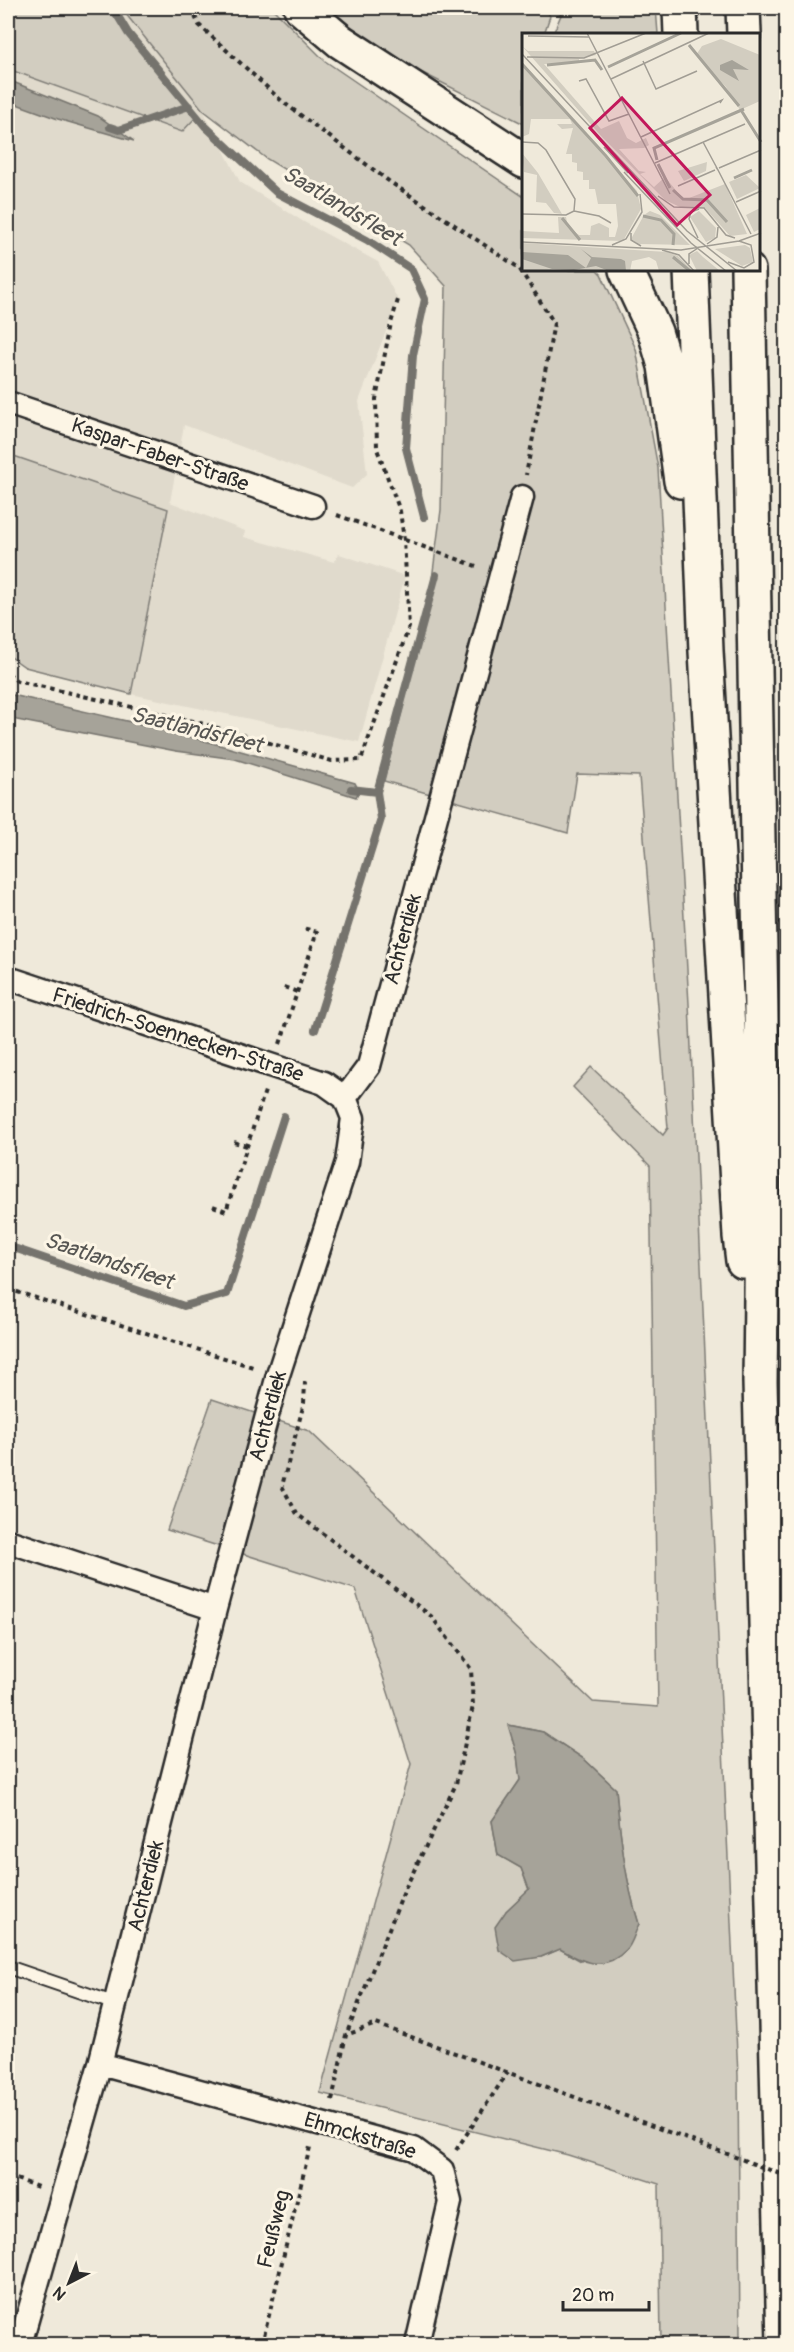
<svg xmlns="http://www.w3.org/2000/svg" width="794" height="2352" viewBox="0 0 794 2352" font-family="Pangolin,sans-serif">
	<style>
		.built { fill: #e0dacc }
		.green { fill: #d2cdc0; stroke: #7e7c76; stroke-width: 1.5; fill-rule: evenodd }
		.water { fill: #a6a399; stroke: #75736d; stroke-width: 1.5 }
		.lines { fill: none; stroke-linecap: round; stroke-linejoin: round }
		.stream { stroke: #75736d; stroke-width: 8 }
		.lane-casing { stroke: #2b2b2b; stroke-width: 16 }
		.street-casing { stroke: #2b2b2b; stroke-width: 27 }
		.highway-casing { stroke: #2b2b2b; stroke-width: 38 }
		.path { stroke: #2b2b2b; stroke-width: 4; stroke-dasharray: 4.5 4.5; stroke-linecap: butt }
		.lane { stroke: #fcf5e5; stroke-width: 12 }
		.street { stroke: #fcf5e5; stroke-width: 22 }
		.highway { stroke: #fcf5e5; stroke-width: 33 }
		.path-bridge { stroke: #2b2b2b; stroke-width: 4; stroke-dasharray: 4.5 4.5; stroke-linecap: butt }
		.labels { text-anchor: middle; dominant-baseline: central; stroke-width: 6; stroke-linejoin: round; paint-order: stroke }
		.street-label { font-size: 21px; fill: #2b2b2b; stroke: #fcf5e5 }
		.water-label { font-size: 22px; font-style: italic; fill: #565552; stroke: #fcf5e5 }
		.inset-river { fill: none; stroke: #a6a399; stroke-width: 3 }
		.inset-road { fill: none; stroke: #a19d94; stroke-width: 1.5 }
		.view { fill: #c2185b; fill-opacity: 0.15; stroke: #c2185b; stroke-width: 3 }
		.inset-edge { fill: none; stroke: #2b2b2b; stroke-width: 3 }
	</style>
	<rect width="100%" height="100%" fill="#efe9da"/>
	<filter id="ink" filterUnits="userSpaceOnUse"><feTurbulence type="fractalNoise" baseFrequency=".0167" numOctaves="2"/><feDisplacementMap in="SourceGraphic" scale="12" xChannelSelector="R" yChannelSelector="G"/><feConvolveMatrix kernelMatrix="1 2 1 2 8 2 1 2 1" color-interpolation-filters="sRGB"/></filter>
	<g filter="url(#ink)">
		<path class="built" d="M107 8H121L203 110 240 182 304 222 378 262 398 300 359 401 367 474 352 488 184 425 170 502 245 531 244 537 334 562 339 554 405 576 359 742 131 694 25 667 8 655V69L182 132 197 116Z"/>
		<path class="green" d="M8 8H107L197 116 182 132 8 69Z
			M121 8H272L325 61 524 197V270H597L601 274 636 349 658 468 689 1004 738 2076 740 2344H661L659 2184 568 2155 320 2093 411 1764 355 1589 167 1530 212 1399 309 1431 593 1702 658 1707 650 1166 573 1087 591 1067 663 1135 668 1128 639 776 577 774 568 833 384 781 428 610 441 510 446 286 409 245 267 159 203 110ZM509 1725 543 1732 584 1759 616 1789C620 1835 625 1880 639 1924L581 1961 560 1949 541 1957 506 1911 529 1890 521 1868 498 1855 492 1821 520 1780 517 1755Z
			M327 8 457 11 469 8H545L550 16 544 34H524V124L395 59Z
			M554 8H656L658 34H553L561 15Z
			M8 454 168 509 131 694 25 667 8 655Z"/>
		<path class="water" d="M8 80 98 116 134 141 58 119 8 101Z
			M8 694 166 730 355 783 359 791 356 797 235 759 176 751 17 720 8 717Z
			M508 1725 543 1732 584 1759 616 1789C620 1835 625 1880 639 1924 635 1932 632 1945 626 1950 604 1973 582 1962 560 1949L541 1957 515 1961 499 1950 495 1927 506 1911 529 1889 521 1868 498 1855 492 1821 520 1780 517 1755Z"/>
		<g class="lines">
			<path class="stream" d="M113 8 128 33 205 126 277 193 367 240 411 269 425 299 413 355 406 448 424 517
				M110 127 119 130 189 106
				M351 789 377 792
				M315 1030 381 819 377 792 436 575
				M8 1246 184 1306 227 1294 284 1116"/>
			<g class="lane-casing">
				<path id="lane" d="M8 1967 116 2004"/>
			</g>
			<g class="street-casing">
				<path id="street" d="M8 403 313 506
					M8 978 324 1083 345 1098
					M345 1098 369 1066 522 497
					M8 1541 215 1609
					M100 2064 414 2149 442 2170 450 2202 417 2344
					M20 2344 100 2064 215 1609 278 1375 347 1162 353 1118 345 1098"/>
			</g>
			<g class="highway-casing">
				<path id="highway" d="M301 8 340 41 524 161
					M680 8 681 34
					M743 8 744 34
					M626 270 655 332 665 366 681 481
					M691 270 706 651 740 1236 743 1261
					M748 270 763 1125 760 1382 784 2344"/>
			</g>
			<path class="path" d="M191 8 199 25 283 102 390 182 519 268 554 323 526 475
				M337 515 476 566
				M8 673 17 681 197 722 332 761 361 760 409 627 404 540 400 511 377 449 376 399 391 323 398 300
				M284 987 297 992
				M280 1044 317 932 303 928
				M234 1142 247 1146
				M213 1206 226 1211 265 1091
				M8 1289 256 1368
				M303 1383H305L304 1403 282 1486 297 1514 431 1616 471 1669 473 1706 456 1784 405 1889 346 2035
				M332 2100 346 2035 376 2024 607 2109
				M456 2150 508 2072
				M8 2176 38 2187
				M262 2344 310 2147"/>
			<use href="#lane" class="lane"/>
			<use href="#street" class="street"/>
			<use href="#highway" class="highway"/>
			<path class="path-bridge" d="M607 2109 786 2176"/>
		</g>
	</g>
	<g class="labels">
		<g class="street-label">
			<text transform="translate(160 455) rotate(19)">Kaspar-Faber-Straße</text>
			<text transform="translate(403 939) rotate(-75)">Achterdiek</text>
			<text transform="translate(178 1035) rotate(18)">Friedrich-Soennecken-Straße</text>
			<text transform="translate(268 1416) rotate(-75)">Achterdiek</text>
			<text transform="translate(146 1886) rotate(-76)">Achterdiek</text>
			<text transform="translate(360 2136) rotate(17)">Ehmckstraße</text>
			<text transform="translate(274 2229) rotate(-76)">Feußweg</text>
		</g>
		<g class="water-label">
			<text transform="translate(342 206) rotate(31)">Saatlandsfleet</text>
			<text transform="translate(197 730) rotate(14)">Saatlandsfleet</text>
			<text transform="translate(109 1261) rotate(19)">Saatlandsfleet</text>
		</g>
	</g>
	<g transform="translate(522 33)">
		<rect width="238" height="238" fill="#efe9da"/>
		<path d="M199 6 238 22V68L218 77 204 54 174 22 180 13ZM0 13 6 18H72L74 22 57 26V30L22 31 79 96 97 88 105 105 114 110 124 105 127 112 122 115 97 116 117 138 124 139 118 141 132 154 143 144 162 167 203 151 225 201 208 203 183 175 158 174 143 167 80 104ZM0 29 115 158 119 176 101 208 0 205V198L37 200 36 184H44L46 194 57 202H68L69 193 77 190 87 195V204H93L96 193 94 171H76L73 156H67V147H61V139L55 138V130L50 129V121H44L51 95 40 96 35 91H50L48 86H9L7 101 0 104ZM0 120 16 140 40 181 32 180 24 170 14 169 15 142 2 139ZM185 129 184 138 162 148 156 138ZM224 142 238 155 215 166 207 149ZM238 175V196L232 199 224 182ZM128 178 138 182 168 212 117 211 109 206 122 182ZM177 178 194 195 193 205 184 209 168 184ZM0 210 145 219 156 223 171 238H137L134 228 127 224 110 228 108 238H0ZM223 212 228 215 231 229 220 233 193 216ZM175 218 181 224 198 238H175L167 222Z" fill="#d2cdc0"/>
		<path d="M210 27 227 37 211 36 217 48 198 37V32ZM59 216 70 224 99 226 103 228 104 238H87L74 233 52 237 30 236 0 226V219L46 222 64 235 69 225Z" fill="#a6a399"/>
		<path class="inset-river" d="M167 12 217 73M0 31 84 123 116 163M25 32 73 27 80 37M86 34 159 0M219 77 239 109M135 127 132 115 222 76M136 131 148 155M212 145 230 137M151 157 161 166 185 167 205 189M121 183 139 187 152 201 151 212M40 185 58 207M151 224 168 238"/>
		<path class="inset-road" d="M65 0 148 161M6 3 67 4M0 21 165 198 215 238M5 24 62 25 124 0M121 28 134 56 175 38M89 46 187 0M57 48 64 46 87 88 107 81M119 104 200 67 198 70M0 109 16 110 24 117 53 166 52 178M181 109 196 137 194 134M82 114 106 140M133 130 223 91M197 135 239 117M196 137 229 201M102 139 169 210 204 238M156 153 193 137M136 163 152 174 182 175 204 202 213 205M214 169 239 158M52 178 77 183 89 190M0 181 44 182 52 178M109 200V207L119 213M176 205 167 186 169 179 177 176M0 209 159 217 217 208 239 200M185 211 195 204 196 194M90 212 104 206 120 179 118 161M140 217 157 222 172 238M206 229 222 235 232 229 229 212 217 208M167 231V221L176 215"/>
		<path class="view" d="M100 65 188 162 155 192 68 95Z"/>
		<rect width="238" height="238" class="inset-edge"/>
	</g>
	<rect width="794" height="2352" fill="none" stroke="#fcf5e5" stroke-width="30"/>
	<rect x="15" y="15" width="764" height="2322" fill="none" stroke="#2b2b2b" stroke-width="2" filter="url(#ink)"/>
	<g transform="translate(69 2283) rotate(222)" stroke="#fcf5e5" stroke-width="4.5" paint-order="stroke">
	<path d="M0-4.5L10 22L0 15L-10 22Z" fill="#2b2b2b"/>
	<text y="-9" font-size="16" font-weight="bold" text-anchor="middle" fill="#2b2b2b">N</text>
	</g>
	<path d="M563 2301v9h86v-9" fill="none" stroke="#2b2b2b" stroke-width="3"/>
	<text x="572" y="2301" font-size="18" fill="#2b2b2b" stroke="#fcf5e5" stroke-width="4.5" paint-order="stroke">20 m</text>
</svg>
